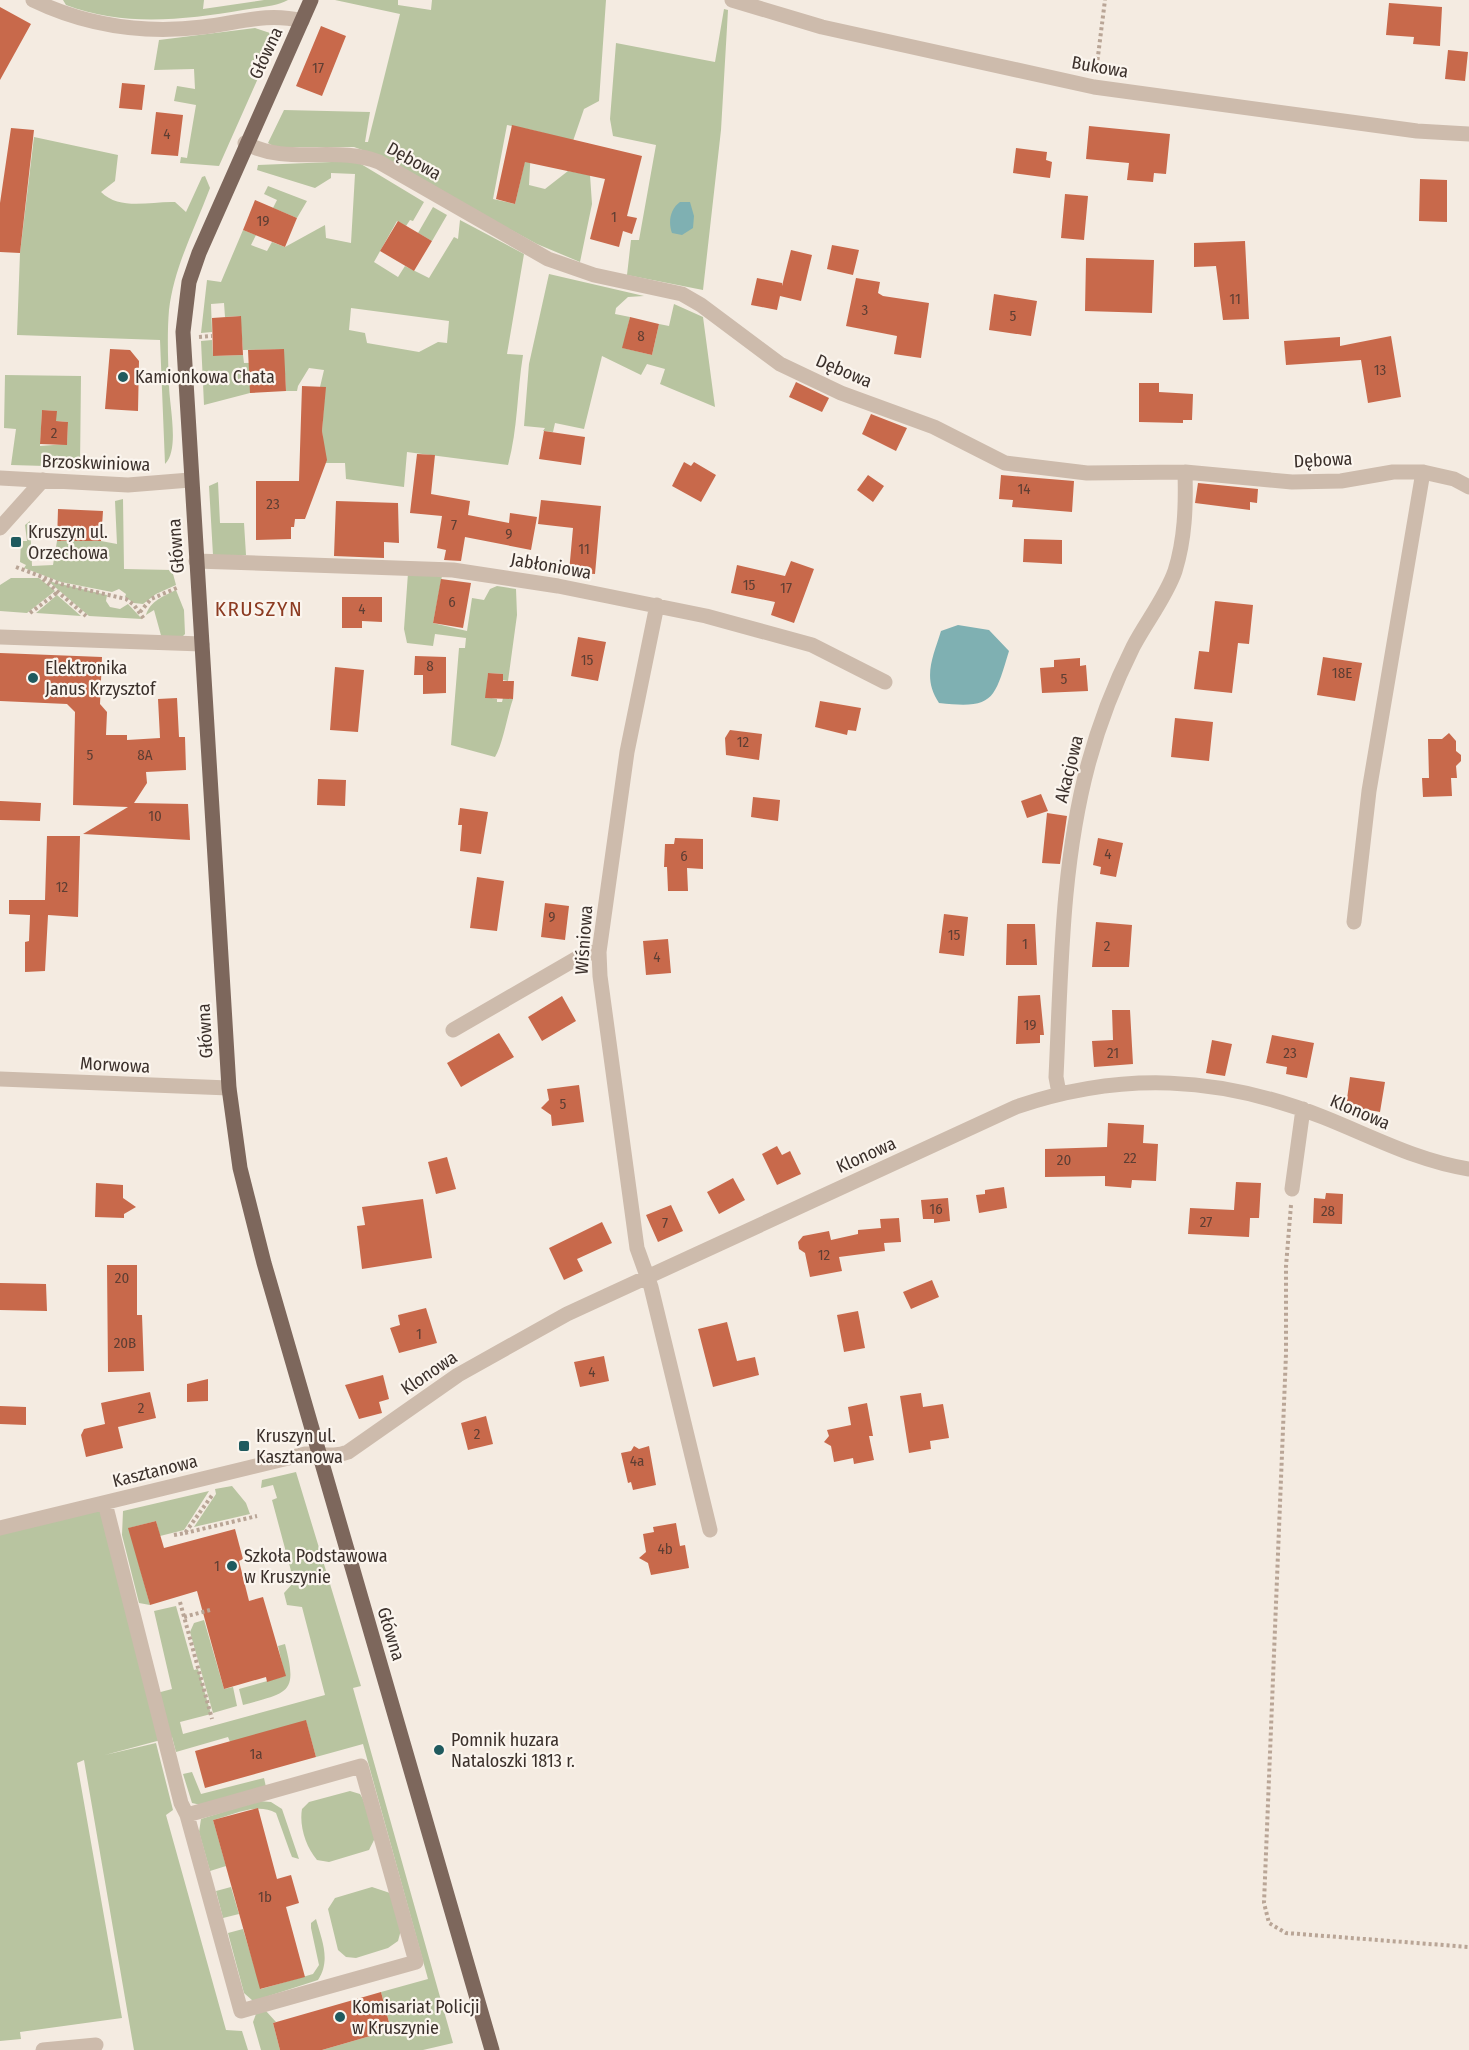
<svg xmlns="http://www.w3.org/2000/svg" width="1469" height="2050" viewBox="0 0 1469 2050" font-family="'Fira Sans Condensed',sans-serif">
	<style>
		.green { fill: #b8c4a0; fill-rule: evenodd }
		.water { fill: #7fb0b2 }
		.building { fill: #c8694b }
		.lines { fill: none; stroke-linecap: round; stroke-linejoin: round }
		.path { stroke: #b9a596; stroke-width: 4; stroke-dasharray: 3 3; stroke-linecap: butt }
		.minor { stroke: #cdbbac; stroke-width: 15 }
		.major { stroke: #7d675c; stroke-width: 15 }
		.poi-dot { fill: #1f5a5e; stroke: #fbf5ee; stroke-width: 2 }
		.labels { text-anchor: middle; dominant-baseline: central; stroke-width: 4.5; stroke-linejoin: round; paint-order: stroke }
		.number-label { font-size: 15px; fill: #5e3e33 }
		.street-label { font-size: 18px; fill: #3b302b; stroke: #fbf5ee }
		.poi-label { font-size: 18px; fill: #3b302b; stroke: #fbf5ee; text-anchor: start }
		.quarter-label { font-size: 21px; letter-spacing: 1.5px; fill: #8c3b22; stroke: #fbf5ee }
	</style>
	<rect width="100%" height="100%" fill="#f4ebe1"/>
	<path class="green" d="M63 0H204L203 9 264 0H288C276 7 258 7 243 10 183 20 125 27 66 5Z
		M335 0H398V5L431 10 432 0H606L599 101 584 109 573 141 532 130 529 185 545 189 568 171 590 175 592 204 580 262 537 244 365 151 354 147H275L268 143 284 110 370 112 365 142H368L400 14ZM507 125 532 130 515 204 493 199Z
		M724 9 728 10 721 130 703 290 627 275 631 240H639L656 145 613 136 610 119 616 43 715 62Z
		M255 28 276 35 275 40 219 166 180 163 181 157 187 158 196 105 174 101 177 86 195 89 194 69 154 70 159 40Z
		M34 137 118 155 115 181 101 192C120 211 151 201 175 202L186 212 202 177 205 176 210 188C195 228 174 267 169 310 167 334 168 359 169 384 169 405 180 449 165 464L160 340 17 335 20 253Z
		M356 161 424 202 413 221 410 220 406 226 397 221 374 262 398 277 405 266 429 278 454 237 458 239 460 220 524 254 507 354 523 355C517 392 518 428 508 465L407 452 404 487 346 479 345 463H325L322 431 325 387H320L324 370 309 368 298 386 297 391H286L285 374 250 393 204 405 201 341 212 340 213 356 243 355 244 363 284 362V349L243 350 240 316 225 317 224 303 211 304 212 332 201 333 207 280 221 282 243 230 256 235 251 245 267 251 272 242 285 247 325 225 326 238 351 243 355 174 331 173V178L315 188 257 170 258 165ZM351 308 449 321 447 343 438 342 419 352 367 343 365 333 349 330Z
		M268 186 307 201 297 218 273 208 277 200 264 194Z
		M433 207 447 215 432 241 418 233Z
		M549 274 644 296 628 297 616 308 615 314 630 317 623 348 652 355 659 324 669 326 674 304 703 317 715 407 660 384 665 369 647 364 641 375 602 356 584 429 555 423 553 432 543 431 545 428 524 426 529 364Z
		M5 375 81 376 80 467 11 465 16 429 4 428ZM42 410 56 411V421L68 422 67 444 40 446Z
		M218 482 220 523H244L246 555H213L209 486Z
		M123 499 124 569 172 570 176 585 156 594 143 604 134 603 125 597 126 594 119 589 112 592 61 582 24 568 26 565 20 562 21 541H27L25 525 30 521 32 566 53 565 57 541H101L117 544 115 501Z
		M408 573 442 576 433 623 467 631 472 598 484 600 490 589 497 586 516 589 517 615 508 681 503 680V674L488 673 486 697 497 699V702H502L503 698 513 699C507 716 503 744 495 757L451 745 459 648H465L466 638 435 634 433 646 407 643 404 629Z
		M11 578H39L55 591 27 613 0 611V585Z
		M48 581 107 595 106 601 110 607 120 609 128 604 142 619 89 616Z
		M176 590 184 610 185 634 181 638 162 639 154 610 146 615C150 601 164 596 176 590Z
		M57 595 81 616 36 613Z
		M296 1472 361 1686 353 1688 453 2043 423 2050H322L391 2030 381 1992 428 1979 363 1744 316 1757 306 1721 230 1742 228 1737 176 1752 172 1737 105 1755 156 1743 173 1810 166 1815 226 2030 242 2031 248 2050H134L84 1760 77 1763 122 2018 20 2032 21 2039 0 2041V1528L105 1503 153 1694 172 1689 154 1611 176 1606 194 1670 198 1669 211 1714 180 1722 183 1734 325 1695 302 1607 287 1605 284 1593 294 1582 272 1500 277 1498 273 1485 261 1488 262 1480Z
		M232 1486 246 1503 250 1514 194 1527 216 1494 215 1489Z
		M209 1491 184 1530 160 1536 156 1521 129 1528 150 1605 139 1603 122 1535 123 1511Z
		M204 1620 224 1689 233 1687 237 1706 213 1713 190 1632 194 1623Z
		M285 1644C298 1694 289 1692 243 1705L239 1689 285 1676 278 1646Z
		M192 1772 201 1794 264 1778 266 1787 201 1805 192 1803 183 1774Z
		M350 1791 360 1794 363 1799 375 1838 369 1850 329 1862 317 1860C306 1847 299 1826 302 1809L309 1802Z
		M258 1801 271 1802 282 1809 299 1859 292 1857 290 1852 276 1813C257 1802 233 1815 213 1820L226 1866 210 1871 199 1832 201 1819Z
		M231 1887 239 1914 223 1918 216 1891Z
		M372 1887 390 1893 401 1930 398 1941 388 1948 356 1958 346 1957 338 1950 328 1909 335 1898Z
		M316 1919C322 1941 331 1960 318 1980L253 2001 244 1993 228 1933 243 1929 261 1989 313 1974 319 1965 311 1928V1923Z
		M266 2011 276 2022 273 2023 280 2050H261L253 2022 256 2014Z"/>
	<path class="water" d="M680 202H690L694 216 693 228 682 235 672 233C668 222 670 209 680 202Z
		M958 625 989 630 1009 651C994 700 994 709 939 703 922 678 933 657 941 631Z"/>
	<path class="building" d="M1389 3 1442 7 1440 46 1413 44 1414 37 1386 35Z
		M0 7 31 24 0 80Z
		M321 26 346 36 322 96 296 86Z
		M1448 50 1468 52 1465 81 1445 79Z
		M122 83 145 85 142 110 119 108Z
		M156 112 183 115 178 156 151 154Z
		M512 125 642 156 627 216 637 218 632 234 623 231 619 247 590 239 605 179 525 162 515 204 496 199Z
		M1089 126 1170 134 1166 174 1154 173 1153 182 1127 180 1129 163 1086 159Z
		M11 128 34 130 20 253 0 252V203Z
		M1016 148 1047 152 1046 160 1052 162 1050 178 1013 173Z
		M1420 179 1447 180V222L1419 221Z
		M1065 194 1088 196 1084 240 1061 238Z
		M255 200 297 218 285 247 243 230Z
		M398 221 432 241 414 271 380 251Z
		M1245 241 1249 319 1223 320 1216 266 1194 267V243Z
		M832 245 859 250 853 275 827 269Z
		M791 250 812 255 801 301 780 296 777 310 751 305 757 278 782 283V286Z
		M1086 258 1154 260 1152 313 1085 311Z
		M856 278 880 282 878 293 883 296 929 303 921 358 894 354 897 336 846 326Z
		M994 294 1037 301 1031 336 989 330Z
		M241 316 243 355 213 356 212 318Z
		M630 317 659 324 652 355 622 348Z
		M1391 336 1401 397 1368 403 1361 360 1286 365 1284 341 1340 337V346Z
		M110 349 130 350 139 361 138 411 105 409Z
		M284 349 286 391 250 393 248 350Z
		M796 382 829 398 822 412 789 397Z
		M1139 383H1159V392L1193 394 1192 420H1183V423L1139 422Z
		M302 386 326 387 322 431 327 460 305 519H295L294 527H291V539L256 540V481H299Z
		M42 410 57 411 56 421 68 422 67 445 40 444Z
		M871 414 907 428 896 451 862 434Z
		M544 431 585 437 581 465 539 459Z
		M417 454 435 455 431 494 470 501 468 515 509 523 510 513 537 517 531 550 465 537 461 561 444 560 446 550 437 548 442 516 410 513Z
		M684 462 691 466 694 462 716 475 701 502 672 486Z
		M868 475 884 486 873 502 857 490Z
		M1001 475 1074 481 1072 512 1012 507 1013 500 999 499Z
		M1198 483 1258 489 1257 503 1250 502V510L1195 503Z
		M541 500 601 506 595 574 569 572 573 528 538 524Z
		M336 501 398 503 399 543 384 542V558L334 556Z
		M58 509 103 511 101 541H57Z
		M1024 539 1062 540V564L1023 562Z
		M791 561 814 569 794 623 771 615 775 602 731 593 737 565 785 576Z
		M441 579 471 583 463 628 433 623Z
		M342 597H382V622L362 621V628H342Z
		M1215 601 1253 605 1249 644 1238 643 1232 693 1194 689 1199 651 1209 652Z
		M578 637 606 642 598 681 571 676Z
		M0 653 102 657 100 704 107 712 106 735H127V740L160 738 158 699 177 698 179 737H185L186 770 146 772 147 783 134 803 188 804 190 840 83 834 128 807 73 805 75 712 67 704 0 701Z
		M415 656 446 657V693L423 694V675H414Z
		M1323 657 1362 663 1355 701 1317 695Z
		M1080 658V666L1086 665 1088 691 1042 693 1040 668 1054 667V660Z
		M335 667 364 670 358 732 330 730Z
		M488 673 503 674V681H514L513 699 485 698Z
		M820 701 861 708 856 731 848 730 847 735 815 727Z
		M1175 718 1213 722 1209 761 1171 757Z
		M730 730 762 734 759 760 726 755 725 738Z
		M1449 733 1456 741V751L1461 755V761L1456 766 1457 778H1451L1452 796 1423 797 1422 778H1429L1428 739H1442Z
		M318 779 346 780 345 806 317 805Z
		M1041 794 1048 811 1027 818 1021 801Z
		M753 797 780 800 778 821 751 817Z
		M0 801 41 803 40 821 0 820Z
		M460 808 488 812 481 854 460 851 462 825H458Z
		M1047 813 1067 816 1060 864 1042 863Z
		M47 836H80L78 917 48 915 45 971 25 972V942L29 941 30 915 9 914V900H45Z
		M675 838 703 839V869L687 868 688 891H668L667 867H664L665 844H674Z
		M1098 838 1123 843 1116 877 1100 874 1101 867 1093 865Z
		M477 877 504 881 497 931 470 928Z
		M545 903 569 906 565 940 541 937Z
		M944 914 968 917 964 956 939 953Z
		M1096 922 1132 925 1129 967H1092Z
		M1007 924H1035L1037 965H1006Z
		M668 939 671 973 646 975 643 941Z
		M1040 995 1044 1035H1040V1043L1016 1044 1018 996Z
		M562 996 576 1021 542 1041 528 1017Z
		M1112 1010H1130L1133 1064 1094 1067 1092 1041 1113 1040Z
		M499 1033 514 1057 461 1087 447 1063Z
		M1272 1035 1314 1043 1307 1078 1286 1074 1287 1067 1266 1063Z
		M1212 1040 1232 1044 1225 1076 1206 1073Z
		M1350 1077 1385 1082 1380 1112 1346 1106Z
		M579 1085 584 1122 552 1126 551 1115 541 1108 549 1100 547 1089Z
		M1108 1123 1144 1125 1143 1143 1158 1144 1156 1181 1132 1180 1131 1188 1105 1186V1176L1045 1177V1149L1107 1147Z
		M777 1146 782 1155 790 1151 801 1174 777 1185 762 1154Z
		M447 1157 456 1189 436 1194 428 1162Z
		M733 1178 745 1200 719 1214 707 1192Z
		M1236 1182 1261 1183 1259 1218H1250L1249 1237 1188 1234 1190 1208 1234 1210Z
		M96 1183 123 1185V1198L136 1207 124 1214V1218L95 1217Z
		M1004 1187 1007 1208 979 1213 976 1195 985 1194V1190Z
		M1326 1193 1343 1194 1342 1224 1313 1223 1314 1198 1325 1199Z
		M948 1198 950 1221 934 1223V1219H923L921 1200Z
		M423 1199 432 1258 362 1269 357 1226 365 1225 362 1207Z
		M671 1205 683 1231 658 1242 646 1215Z
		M899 1218 901 1242 884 1243 885 1251 839 1257 842 1271 810 1277 805 1253 799 1249 798 1242 803 1236 829 1231 831 1240 858 1234V1230L881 1228 880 1219Z
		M602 1222 612 1243 577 1259 583 1271 564 1280 549 1248Z
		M107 1265H137V1315H142L144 1371 108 1372Z
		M932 1280 939 1297 911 1309 903 1292Z
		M0 1283 46 1284 47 1311 0 1310Z
		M426 1308 437 1343 399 1353 390 1328 400 1325 398 1315Z
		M858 1311 865 1348 844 1352 837 1315Z
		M727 1322 737 1361 755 1357 759 1375 713 1387 698 1329Z
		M604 1356 609 1381 580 1387 574 1362Z
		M383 1375 389 1399 379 1402 382 1413 359 1419 345 1385Z
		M208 1379V1401L187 1402V1384Z
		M150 1392 156 1418 118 1427 123 1448 86 1457 81 1435 84 1429 105 1424 101 1403Z
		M921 1393 923 1407 943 1404 949 1438 930 1441 931 1449 909 1453 900 1396Z
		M867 1403 873 1436H869L874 1460 854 1464 853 1458 834 1462 831 1446 824 1442 829 1436 827 1430 851 1425 848 1407Z
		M0 1406 26 1407V1425L0 1424Z
		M486 1416 493 1444 468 1450 461 1423Z
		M634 1446 639 1449 649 1446 656 1485 633 1490 631 1482 628 1483 621 1453 631 1451Z
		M156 1521 164 1548 235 1529 243 1559 239 1561 249 1601 263 1597 286 1676 267 1682 266 1677 224 1689 197 1591 150 1605 128 1528Z
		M676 1523 680 1546 685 1545 689 1568 651 1575 648 1563 639 1558 646 1552 643 1534 654 1532 653 1527Z
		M306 1720 316 1757 205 1788 195 1751Z
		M258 1808 277 1879 291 1875 299 1903 286 1907 305 1977 260 1989 213 1820Z
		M381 1992 391 2030 322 2050H280L273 2023Z"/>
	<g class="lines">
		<path class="path" d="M1096 72 1105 0
			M199 337 212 336
			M16 567 61 584 126 599 134 605 144 619
			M43 579 86 616
			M140 612 151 599 179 587
			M30 613 58 592
			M1291 1205 1286 1266V1354L1264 1903 1269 1923 1286 1933 1469 1947
			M185 1533 257 1516
			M174 1535 185 1533 213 1494
			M180 1602 212 1719
			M184 1617 210 1610"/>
		<path class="minor" d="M33 0C87 26 144 34 203 27 238 23 267 12 302 21
			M732 0 822 27 1094 87 1417 131 1469 134
			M245 143C287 166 336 145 379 162L548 259 594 275 682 294 701 305 780 364 841 393 934 427 1005 463 1087 473 1185 472 1292 482 1341 481 1393 472H1423L1454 479 1469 487
			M0 478 128 485 190 480
			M0 528 43 480
			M196 561 453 570 558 586 706 616 812 645 885 682
			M657 605 627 752 599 952 600 976 637 1248 651 1287 710 1530
			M0 637 202 644
			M1354 922 1369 791 1423 472
			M453 1030 586 953 599 952
			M0 1079 229 1088
			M1059 1093 1056 1077C1061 974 1061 866 1088 765 1099 724 1114 685 1133 647 1146 622 1166 597 1175 571 1185 539 1186 506 1185 472
			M1292 1189 1303 1109
			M105 1503 181 1803 187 1815 241 2011 416 1962 361 1766 187 1815
			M0 1528 305 1454C320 1453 333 1458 348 1452L458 1375 567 1314 1016 1107C1122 1071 1219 1076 1323 1117 1371 1136 1417 1161 1469 1169
			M43 2050 96 2045"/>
		<path class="major" d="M311 0 199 253 189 282 183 332 229 1088 240 1168 264 1263 492 2050"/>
	</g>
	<g class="poi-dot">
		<circle cx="123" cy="377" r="6"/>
		<rect x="10" y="536" width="12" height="12" rx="3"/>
		<circle cx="33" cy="678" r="6"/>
		<rect x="238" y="1440" width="12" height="12" rx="3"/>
		<circle cx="232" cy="1566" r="6"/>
		<circle cx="439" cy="1750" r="6"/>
		<circle cx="340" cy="2017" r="6"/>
	</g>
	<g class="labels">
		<g class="number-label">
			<text x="318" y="68">17</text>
			<text x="167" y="134">4</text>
			<text x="614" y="217">1</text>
			<text x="263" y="221">19</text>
			<text x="1235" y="299">11</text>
			<text x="865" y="310">3</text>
			<text x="1013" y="316">5</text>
			<text x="641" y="336">8</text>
			<text x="1380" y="370">13</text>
			<text x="54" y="433">2</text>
			<text x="1024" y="489">14</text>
			<text x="273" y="504">23</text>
			<text x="454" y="525">7</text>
			<text x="509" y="534">9</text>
			<text x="584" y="549">11</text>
			<text x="749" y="585">15</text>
			<text x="786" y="588">17</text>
			<text x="452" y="602">6</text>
			<text x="362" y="609">4</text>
			<text x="587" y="660">15</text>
			<text x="430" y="666">8</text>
			<text x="1342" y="673">18E</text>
			<text x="1064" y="679">5</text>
			<text x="743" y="742">12</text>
			<text x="90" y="755">5</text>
			<text x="145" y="755">8A</text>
			<text x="155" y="816">10</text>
			<text x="1108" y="854">4</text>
			<text x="684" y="856">6</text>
			<text x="62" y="887">12</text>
			<text x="552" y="917">9</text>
			<text x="954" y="935">15</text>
			<text x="1025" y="944">1</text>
			<text x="1107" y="946">2</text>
			<text x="657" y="957">4</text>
			<text x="1030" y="1025">19</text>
			<text x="1113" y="1053">21</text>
			<text x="1290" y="1053">23</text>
			<text x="563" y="1104">5</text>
			<text x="1130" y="1158">22</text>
			<text x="1064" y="1160">20</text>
			<text x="936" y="1209">16</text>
			<text x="1328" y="1211">28</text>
			<text x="1206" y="1222">27</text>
			<text x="665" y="1223">7</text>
			<text x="824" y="1255">12</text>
			<text x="122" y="1278">20</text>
			<text x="419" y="1334">1</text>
			<text x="125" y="1343">20B</text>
			<text x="592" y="1372">4</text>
			<text x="141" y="1408">2</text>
			<text x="477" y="1434">2</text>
			<text x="637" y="1461">4a</text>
			<text x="665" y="1549">4b</text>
			<text x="217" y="1566">1</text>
			<text x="256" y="1754">1a</text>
			<text x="265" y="1897">1b</text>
		</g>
		<g class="street-label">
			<text transform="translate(266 53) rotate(-65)">Główna</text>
			<text transform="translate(1100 67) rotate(10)">Bukowa</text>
			<text transform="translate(414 161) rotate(29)">Dębowa</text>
			<text transform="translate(844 371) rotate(23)">Dębowa</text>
			<text transform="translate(1323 460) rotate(-3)">Dębowa</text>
			<text transform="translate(96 463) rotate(2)">Brzoskwiniowa</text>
			<text transform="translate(176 546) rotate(-94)">Główna</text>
			<text transform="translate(551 566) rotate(10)">Jabłoniowa</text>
			<text transform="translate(1069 769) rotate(-76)">Akacjowa</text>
			<text transform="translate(584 940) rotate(-86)">Wiśniowa</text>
			<text transform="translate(205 1031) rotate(-93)">Główna</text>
			<text transform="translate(115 1065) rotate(3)">Morwowa</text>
			<text transform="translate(1360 1112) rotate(23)">Klonowa</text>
			<text transform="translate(866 1155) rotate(-24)">Klonowa</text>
			<text transform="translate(429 1373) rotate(-34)">Klonowa</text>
			<text transform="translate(155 1471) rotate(-14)">Kasztanowa</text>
			<text transform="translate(391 1634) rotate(73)">Główna</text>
		</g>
		<g class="poi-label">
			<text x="135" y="377">Kamionkowa Chata</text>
			<text x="28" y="532">Kruszyn ul.<tspan x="28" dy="21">Orzechowa</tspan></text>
			<text x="45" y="668">Elektronika<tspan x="45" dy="21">Janus Krzysztof</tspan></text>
			<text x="256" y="1436">Kruszyn ul.<tspan x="256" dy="21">Kasztanowa</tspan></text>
			<text x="244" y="1556">Szkoła Podstawowa<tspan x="244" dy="21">w Kruszynie</tspan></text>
			<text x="451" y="1740">Pomnik huzara<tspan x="451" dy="21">Nataloszki 1813 r.</tspan></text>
			<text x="352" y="2007">Komisariat Policji<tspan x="352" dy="21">w Kruszynie</tspan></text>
		</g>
		<g class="quarter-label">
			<text x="259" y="609">KRUSZYN</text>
		</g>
	</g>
</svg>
